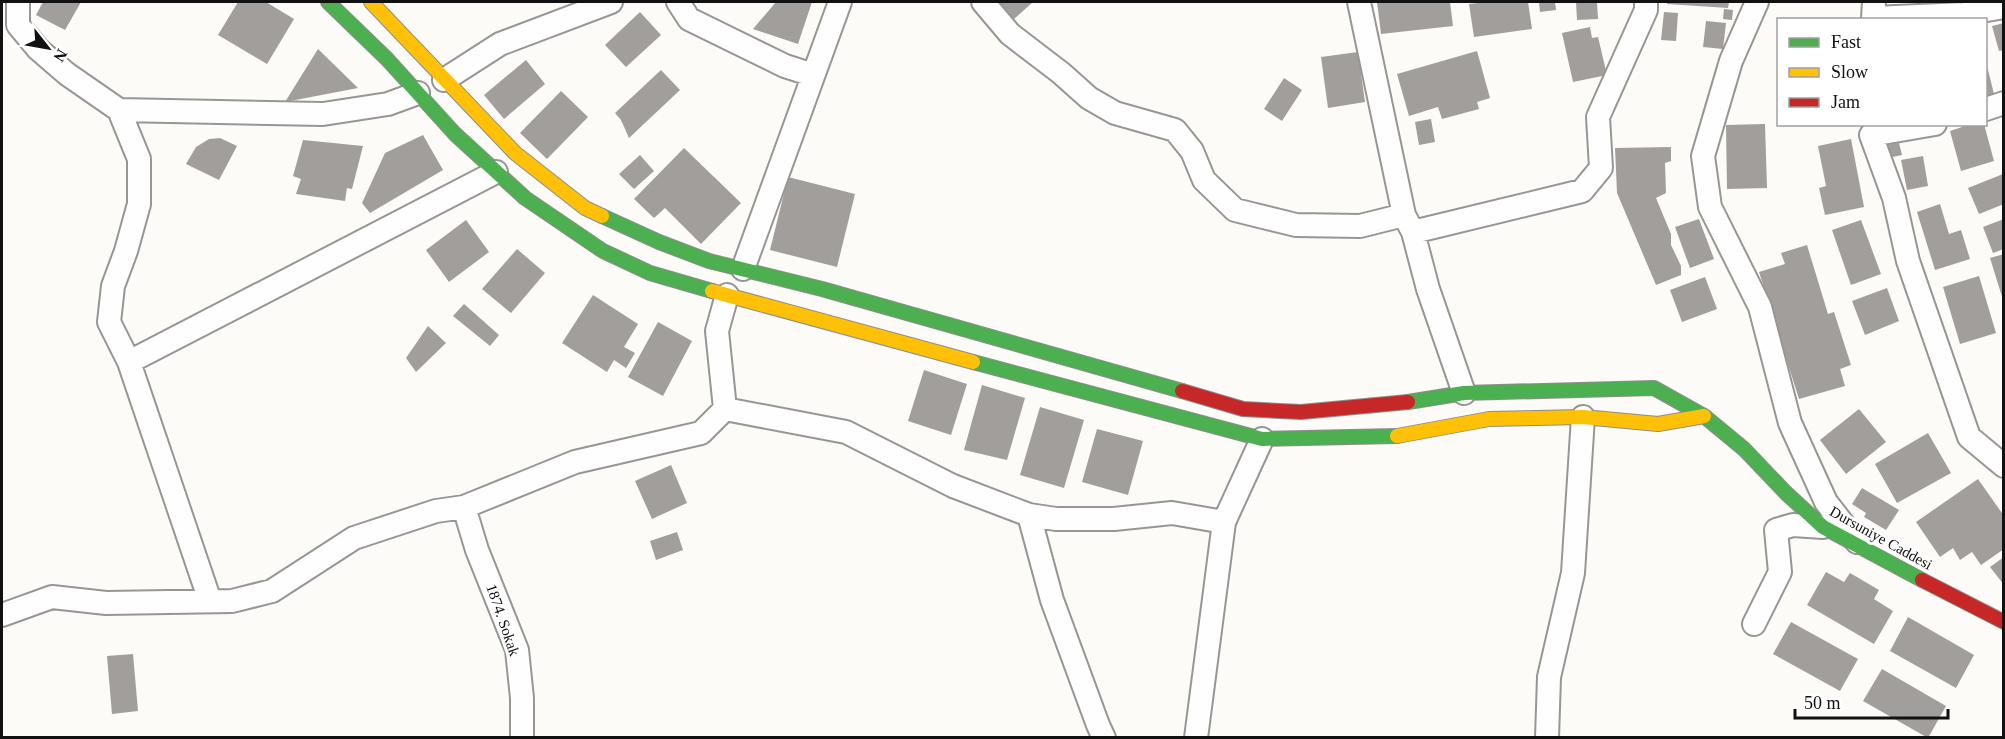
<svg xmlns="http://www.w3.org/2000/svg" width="2005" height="739" viewBox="0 0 2005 739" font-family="'Times New Roman',serif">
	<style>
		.building { fill: #a19e9c }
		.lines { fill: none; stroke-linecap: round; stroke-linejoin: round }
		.street-casing { stroke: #979695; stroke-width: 26 }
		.fast-casing { stroke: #8d8d8b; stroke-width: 16 }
		.slow-casing { stroke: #8d8d8b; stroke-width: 16 }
		.jam-casing { stroke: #8d8d8b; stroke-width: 16 }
		.street { stroke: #fffefe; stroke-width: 22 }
		.fast { stroke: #4caf50; stroke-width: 14 }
		.slow { stroke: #ffc107; stroke-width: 14 }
		.jam { stroke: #c62828; stroke-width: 14 }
		.labels { text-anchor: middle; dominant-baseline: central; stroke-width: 6; stroke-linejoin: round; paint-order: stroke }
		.street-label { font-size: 15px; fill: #111; stroke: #fff }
	</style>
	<rect width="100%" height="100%" fill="#fcfbf7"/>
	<path class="building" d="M43 2H81L65 30 36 15Z
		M238 2H266L294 19 267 64 218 35Z
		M776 2H812L798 44 753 29Z
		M1000 2H1033L1014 19 999 3Z
		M1377 2H1450L1453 26 1381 34Z
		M1487 2H1528L1532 29 1474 37 1469 4Z
		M1539 2H1555L1556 10 1540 12Z
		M1576 2H1597L1598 19 1577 20Z
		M1667 2H1729L1728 8 1667 4Z
		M1724 9 1733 10 1732 20 1723 19Z
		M640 12 661 35 626 67 605 45Z
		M1664 12 1678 13 1676 41 1661 40Z
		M1706 21 1726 23 1723 49 1703 47Z
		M2004 23V50L1999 51 1992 26Z
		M1590 27 1592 38 1598 37 1607 75 1573 82 1562 33Z
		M318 49 358 88 285 102Z
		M1477 51 1490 98 1477 102 1479 109 1442 119 1438 107 1409 116 1397 74Z
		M1358 52 1365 102 1328 108 1321 57Z
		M526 60 545 84 504 119 484 95Z
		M1986 62 1994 94 1986 96Z
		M661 70 680 90 629 138 621 120 615 113Z
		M1284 78 1302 90 1282 121 1264 109Z
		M561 91 588 117 547 159 520 133Z
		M1431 119 1435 142 1419 145 1415 122Z
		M1765 124 1767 188 1727 189 1726 125Z
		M1971 124H1984L1994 161 1961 171 1950 131Z
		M423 135 443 170 370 213 362 203 385 153Z
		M220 138 237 146 219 180 186 164 196 147 209 139Z
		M1851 139 1864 207 1825 215 1819 188 1826 186 1818 146Z
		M303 140 363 146 352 189 347 188 345 201 296 194 301 179 293 176Z
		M1899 143 1902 155 1883 159 1881 146Z
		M1671 147V161L1665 163 1666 193 1656 198 1671 234V245L1681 266V275L1656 285 1617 193 1615 148Z
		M684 148 741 203 701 244 665 208 654 218 634 199Z
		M640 155 654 171 634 189 619 174Z
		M1923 156 1928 186 1907 190 1901 160Z
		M2003 174 2004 204 1979 214 1968 188Z
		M788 177 855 194 837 267 770 250Z
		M1940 204 1949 234 1961 230 1970 259 1935 270 1917 212Z
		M1699 219 1714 259 1690 268 1675 227Z
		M2004 219V249L1993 253 1983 227Z
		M466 220 489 252 449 282 426 250Z
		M1861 220 1881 274 1851 285 1832 230Z
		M1807 245 1828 314 1834 312 1851 365 1840 369 1845 386 1799 399 1759 272 1785 264 1781 253Z
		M517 249 545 273 511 313 482 289Z
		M2004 254V300H2003L1990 258Z
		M1979 276 1996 333 1960 344 1943 287Z
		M1705 277 1717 309 1682 322 1670 290Z
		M1887 288 1899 321 1865 335 1852 301Z
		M593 295 638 324 624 347 635 353 626 368 614 360 607 372 562 343Z
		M464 304 499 335 490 346 453 316Z
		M658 322 692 341 663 396 628 377Z
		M428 326 446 343 416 372 406 358Z
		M924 370 967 384 951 435 908 421Z
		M982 385 1025 398 1007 460 964 450Z
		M1040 407 1084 420 1064 488 1020 475Z
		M1859 409 1886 442 1846 474 1820 440Z
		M1097 429 1143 441 1128 495 1082 482Z
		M1928 433 1951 473 1897 503 1875 464Z
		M671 465 687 503 652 519 635 481Z
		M1978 479 2004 516V549L1981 565 1972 552 1960 560 1953 548 1940 557 1916 522Z
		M1862 488 1899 510 1886 530 1864 517 1866 513 1852 504Z
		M677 532 683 550 656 560 650 541Z
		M2004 557V585L1990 567Z
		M1826 572 1844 582 1850 573 1879 590 1874 599 1893 611 1874 644 1807 605Z
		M1908 617 1974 655 1956 688 1890 651Z
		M1791 622 1858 659 1840 691 1773 654Z
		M133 654 138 711 112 714 107 656Z
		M1882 669 1946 706 1928 738 1863 701Z"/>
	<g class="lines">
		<g class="street-casing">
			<path id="street" d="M18 2V25L38 49 67 74 119 110 323 114 388 104 418 93
				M678 2 689 19 785 66 813 75
				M983 2 1010 34 1061 73 1089 98 1115 113 1175 130 1192 151 1204 180 1235 210 1296 225 1360 226 1404 215
				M1359 2 1404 215 1413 232 1428 289 1464 393
				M1757 2 1731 61 1703 156 1710 207 1760 307 1790 423 1826 502 1857 542
				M1874 2 1873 18 1964 14 2004 7
				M444 80 500 44 611 2
				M1986 109 2004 103
				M119 110 139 159V204L126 251 113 286 109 322 129 362 210 601
				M1935 124 1871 135 1894 198 1908 261 1969 437 2004 466
				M1413 232 1582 191 1601 168 1598 117 1646 10V2
				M743 269 840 2
				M129 362 496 172
				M725 409 846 432 953 486 1029 515 1056 519H1114L1172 513 1224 522
				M464 507 477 550 517 650 522 698V738
				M1029 515 1052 600 1098 725 1104 738
				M2 615 52 597 106 603 232 601 272 591 354 538 436 511 464 507 575 462 701 433 725 409 717 331 727 295
				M1754 624 1780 572 1776 530 1793 525 1823 527
				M1196 738 1224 522 1262 439
				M1547 738 1549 677 1573 573 1583 417"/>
		</g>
		<g class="fast-casing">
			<path id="fast" d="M328 2 387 59 455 134 525 198 603 251 650 273 712 291
				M602 216 659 242 709 261 822 289 1182 391
				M973 362 1262 439 1397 436
				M1408 402 1464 393 1654 388 1704 416 1744 449 1786 493 1823 527 1922 580"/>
		</g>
		<g class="slow-casing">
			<path id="slow" d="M371 2 515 153 585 208 602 216
				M712 291 973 362
				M1397 436 1489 419 1583 417 1658 424 1704 416"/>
		</g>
		<g class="jam-casing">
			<path id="jam" d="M1182 391 1243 409 1301 412 1408 402
				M1922 580 2004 622"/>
		</g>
		<use href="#street" class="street"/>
		<use href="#fast" class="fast"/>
		<use href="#slow" class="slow"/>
		<use href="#jam" class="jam"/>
	</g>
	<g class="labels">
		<g class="street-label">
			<text transform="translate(1881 538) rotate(29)">Dursuniye Caddesi</text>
			<text transform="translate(503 620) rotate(71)">1874. Sokak</text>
		</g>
	</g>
	<rect width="2005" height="739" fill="none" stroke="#111111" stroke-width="6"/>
	<rect x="1777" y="18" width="210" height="108" fill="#ffffff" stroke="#a0a0a0" stroke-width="1.5"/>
	<rect x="1789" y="38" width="30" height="9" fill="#4caf50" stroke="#a0a0a0" stroke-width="1.5"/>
	<text x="1831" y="48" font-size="18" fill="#111111">Fast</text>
	<rect x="1789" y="68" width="30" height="9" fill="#ffc107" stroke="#a0a0a0" stroke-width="1.5"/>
	<text x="1831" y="78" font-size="18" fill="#111111">Slow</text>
	<rect x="1789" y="98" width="30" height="9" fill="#c62828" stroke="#a0a0a0" stroke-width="1.5"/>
	<text x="1831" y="108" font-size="18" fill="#111111">Jam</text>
	<g transform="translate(48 48) rotate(121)" stroke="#ffffff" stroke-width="4.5" paint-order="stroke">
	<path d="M0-4.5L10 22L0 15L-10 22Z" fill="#111111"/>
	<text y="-9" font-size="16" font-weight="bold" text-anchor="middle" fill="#111111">N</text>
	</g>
	<path d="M1795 709v9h153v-9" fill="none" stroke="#111111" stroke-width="3"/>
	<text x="1804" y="709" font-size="18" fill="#111111" stroke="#ffffff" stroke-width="4.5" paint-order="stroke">50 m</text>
</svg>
